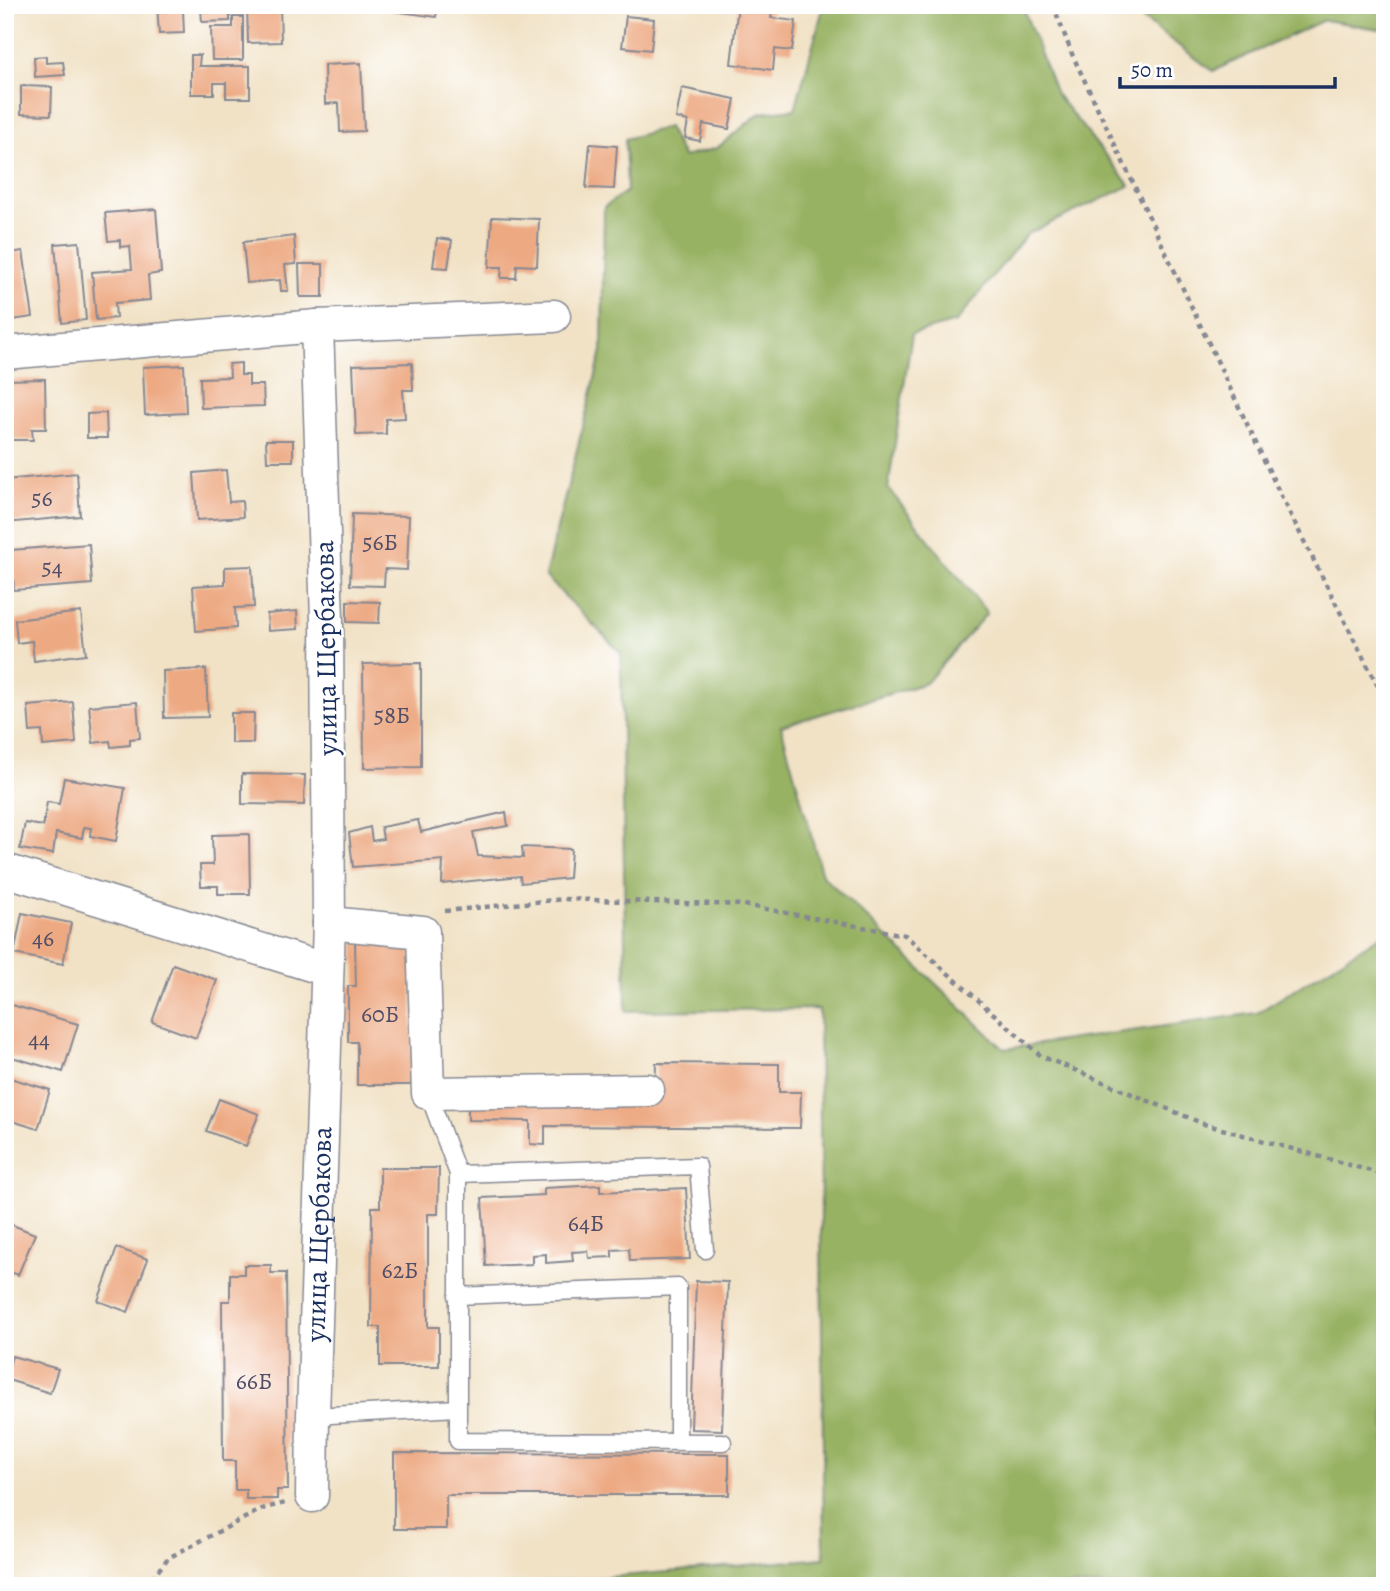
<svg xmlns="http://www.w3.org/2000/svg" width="1390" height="1591" viewBox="0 0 1390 1591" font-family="Alegreya,serif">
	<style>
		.forest { fill: #98b263; stroke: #5a7060; stroke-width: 2 }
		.building { fill: #eda982 }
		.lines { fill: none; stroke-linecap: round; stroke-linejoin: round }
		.lane-casing { stroke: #868892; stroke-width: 19 }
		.street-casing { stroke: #868892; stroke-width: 35 }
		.path { stroke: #868892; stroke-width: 4.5; stroke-dasharray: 5 5; stroke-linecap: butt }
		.lane { stroke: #fff; stroke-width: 16 }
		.street { stroke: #fff; stroke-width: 32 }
		.labels { text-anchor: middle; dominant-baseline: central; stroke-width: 5; stroke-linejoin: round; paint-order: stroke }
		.number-label { font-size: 24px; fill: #504e67 }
		.street-label { font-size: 28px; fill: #1b2f5e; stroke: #fff }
	</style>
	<rect width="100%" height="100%" fill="#fff"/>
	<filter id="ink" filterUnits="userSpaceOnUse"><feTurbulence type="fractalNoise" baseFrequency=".0143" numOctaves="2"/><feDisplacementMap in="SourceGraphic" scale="14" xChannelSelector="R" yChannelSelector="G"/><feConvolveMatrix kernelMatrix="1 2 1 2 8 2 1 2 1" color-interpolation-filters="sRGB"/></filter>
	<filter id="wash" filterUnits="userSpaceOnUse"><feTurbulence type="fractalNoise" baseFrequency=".00686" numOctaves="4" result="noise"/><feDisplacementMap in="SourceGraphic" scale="28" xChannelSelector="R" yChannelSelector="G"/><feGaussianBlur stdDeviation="1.57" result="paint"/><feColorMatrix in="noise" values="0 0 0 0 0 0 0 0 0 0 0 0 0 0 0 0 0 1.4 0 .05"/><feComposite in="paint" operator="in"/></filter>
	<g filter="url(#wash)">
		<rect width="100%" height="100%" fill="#f1e2c6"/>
		<path class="forest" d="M824 5H1022L1056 94 1130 186 1027 234 956 322 912 334 888 488 987 613 926 683 781 726 822 875 1004 1049 1257 1013 1385 933V1586H509L824 1558 819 1009 626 1011 621 653 545 576 602 351 604 207 627 191 625 139 668 127 683 157 717 148 760 113 795 109Z
			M1124 5H1385V30L1324 20 1213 71Z"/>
		<g id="blocks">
			<path class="building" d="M157 5H230V21L202 22 201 9 183 10 184 33 159 34Z
				M247 5H280L281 42 248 43Z
				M393 5H438L436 17 393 11Z
				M499 5H535L534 15 498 12Z
				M738 5H773L771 18 796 21 792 51 775 49 773 70 731 64Z
				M626 16 654 19 651 50 622 47Z
				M233 17H243V60H212L211 27H233Z
				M191 55H200L199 66H250V98H226V83H214V94H191Z
				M46 56V63L63 62 65 75 35 77 34 57Z
				M361 63 364 131 340 132 339 103 325 104 324 65Z
				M21 86 52 87 51 115 21 114Z
				M682 88 735 99 729 129 703 124 700 141 685 138 688 121 676 118Z
				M590 144 617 146 614 189 586 188Z
				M156 209 161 273 148 275 150 300 115 303 116 318 96 320 92 272 132 269 130 246 120 247V240L108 241 105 213Z
				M492 217 539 219 537 266 517 265 516 278H501L502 267H489Z
				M294 236 296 264 285 265 288 291H281L280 280 247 283 243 242Z
				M437 238 452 240 448 268 433 267Z
				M79 242 86 320 62 323 55 244Z
				M23 251 33 317 5 321V254Z
				M299 264H323V297H300Z
				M241 363V375H249V385H263L264 406 201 408 200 378 230 377 229 364Z
				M412 363 413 390H403L405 418 386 419V434L356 435 353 365Z
				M184 365 186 413 145 415 143 367Z
				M45 379 46 429H32L33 440H5V380Z
				M106 413 107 438H87V414Z
				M266 440H293V461H267Z
				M226 470 229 502 242 501 243 517 197 520 194 473Z
				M77 473 80 516 5 523V480Z
				M352 514 409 516 407 570 385 569 384 586 350 585Z
				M89 544 92 584 14 590 11 550Z
				M252 566 254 607 235 608 236 628 196 631 193 586 225 584V567Z
				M347 601 380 602 379 623 347 622Z
				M297 611 298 629 268 631 267 614Z
				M81 612 86 654 34 661 32 641 17 643 15 620Z
				M421 663V767L364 768 363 664Z
				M206 669 208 717 164 718 163 671Z
				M73 702 76 743 43 746 42 731 30 732 28 706Z
				M137 702 140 738 130 739V745L111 747 110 741 93 743 89 706Z
				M231 713H254L253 743H231Z
				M242 774 305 775 304 805 242 804Z
				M64 778 125 788 116 841 90 836 91 828 84 827 82 838 56 833 53 854 20 849 25 823 43 826 47 802 59 804Z
				M506 812 508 826 473 832 478 856 523 858 522 847 571 849 569 878 521 883 520 876 442 884 443 860 353 867 349 833 370 827 372 841 383 839 381 827 418 820 421 832Z
				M249 834 250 894H218V886H201L200 865H213L212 835Z
				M22 913 71 923 63 964 14 954Z
				M355 942H412L413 1085H357V1042H348V986H356Z
				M173 964 217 980 196 1038 152 1022Z
				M5 1003 78 1024 63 1072 5 1055Z
				M656 1063 779 1064V1092H801L800 1128 545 1126V1145L530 1144V1121L468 1120V1095L655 1096Z
				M7 1077 50 1090 38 1129 5 1119V1084Z
				M219 1099 259 1114 246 1146 206 1131Z
				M380 1168H439L438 1214H428V1327H439V1366H380V1327H371L372 1207H380Z
				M600 1185V1192L686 1188 690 1259 630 1261 629 1249 612 1250V1257L589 1258 588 1251 572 1252 573 1261 546 1263V1254L532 1255V1264L486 1266 482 1198 544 1195V1188Z
				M5 1222 35 1234 18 1275 11 1272 8 1279 5 1278Z
				M117 1248 148 1259 128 1312 98 1301Z
				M244 1265H271V1273H286L288 1490H277V1499H246V1490H235V1461H223L222 1301H230V1274H244Z
				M696 1281 728 1282 722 1430 691 1429Z
				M12 1356 58 1369 50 1393 5 1379Z
				M394 1453 729 1454V1495H446V1529H394Z"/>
		</g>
	</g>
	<g filter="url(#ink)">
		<use href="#blocks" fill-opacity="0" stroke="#868892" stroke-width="2"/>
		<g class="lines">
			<g class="lane-casing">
				<path id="lane" d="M428 1093 458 1174V1441L723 1442
					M458 1174 698 1166 705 1250
					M457 1296 678 1287V1442
					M313 1416 458 1408"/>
			</g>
			<g class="street-casing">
				<g id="street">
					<path d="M5 353 317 326 554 316"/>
					<path d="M5 870 327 970"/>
					<path d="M329 923 423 932 428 1093 648 1090"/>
					<path id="s1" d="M312 1496 313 1416 329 923 327 620 317 326"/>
				</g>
			</g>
			<path class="path" d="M1053 5 1072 54 1282 498 1385 700
				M445 911 565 899 744 905 905 935 1041 1056 1204 1124 1385 1175
				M146 1586 168 1558 262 1509 285 1503"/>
			<use href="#lane" class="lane"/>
			<use href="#street" class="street"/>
		</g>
	</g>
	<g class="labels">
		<g class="number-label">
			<text x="42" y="498">56</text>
			<text x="380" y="542">56Б</text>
			<text x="52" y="567">54</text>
			<text x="392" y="715">58Б</text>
			<text x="43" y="938">46</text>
			<text x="380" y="1014">60Б</text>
			<text x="39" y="1039">44</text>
			<text x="586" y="1223">64Б</text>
			<text x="400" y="1270">62Б</text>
			<text x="254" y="1381">66Б</text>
		</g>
		<g class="street-label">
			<text transform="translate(326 648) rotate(-91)">улица Щербакова</text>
			<text stroke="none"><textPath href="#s1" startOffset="262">улица Щербакова</textPath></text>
		</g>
	</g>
	<rect width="1390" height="1591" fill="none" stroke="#fff" stroke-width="28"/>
	<path d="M1120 77v10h215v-10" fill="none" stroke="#1b2f5e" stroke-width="3.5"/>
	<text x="1131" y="77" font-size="21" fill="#1b2f5e" stroke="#ffffff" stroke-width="5" paint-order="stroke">50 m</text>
</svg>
